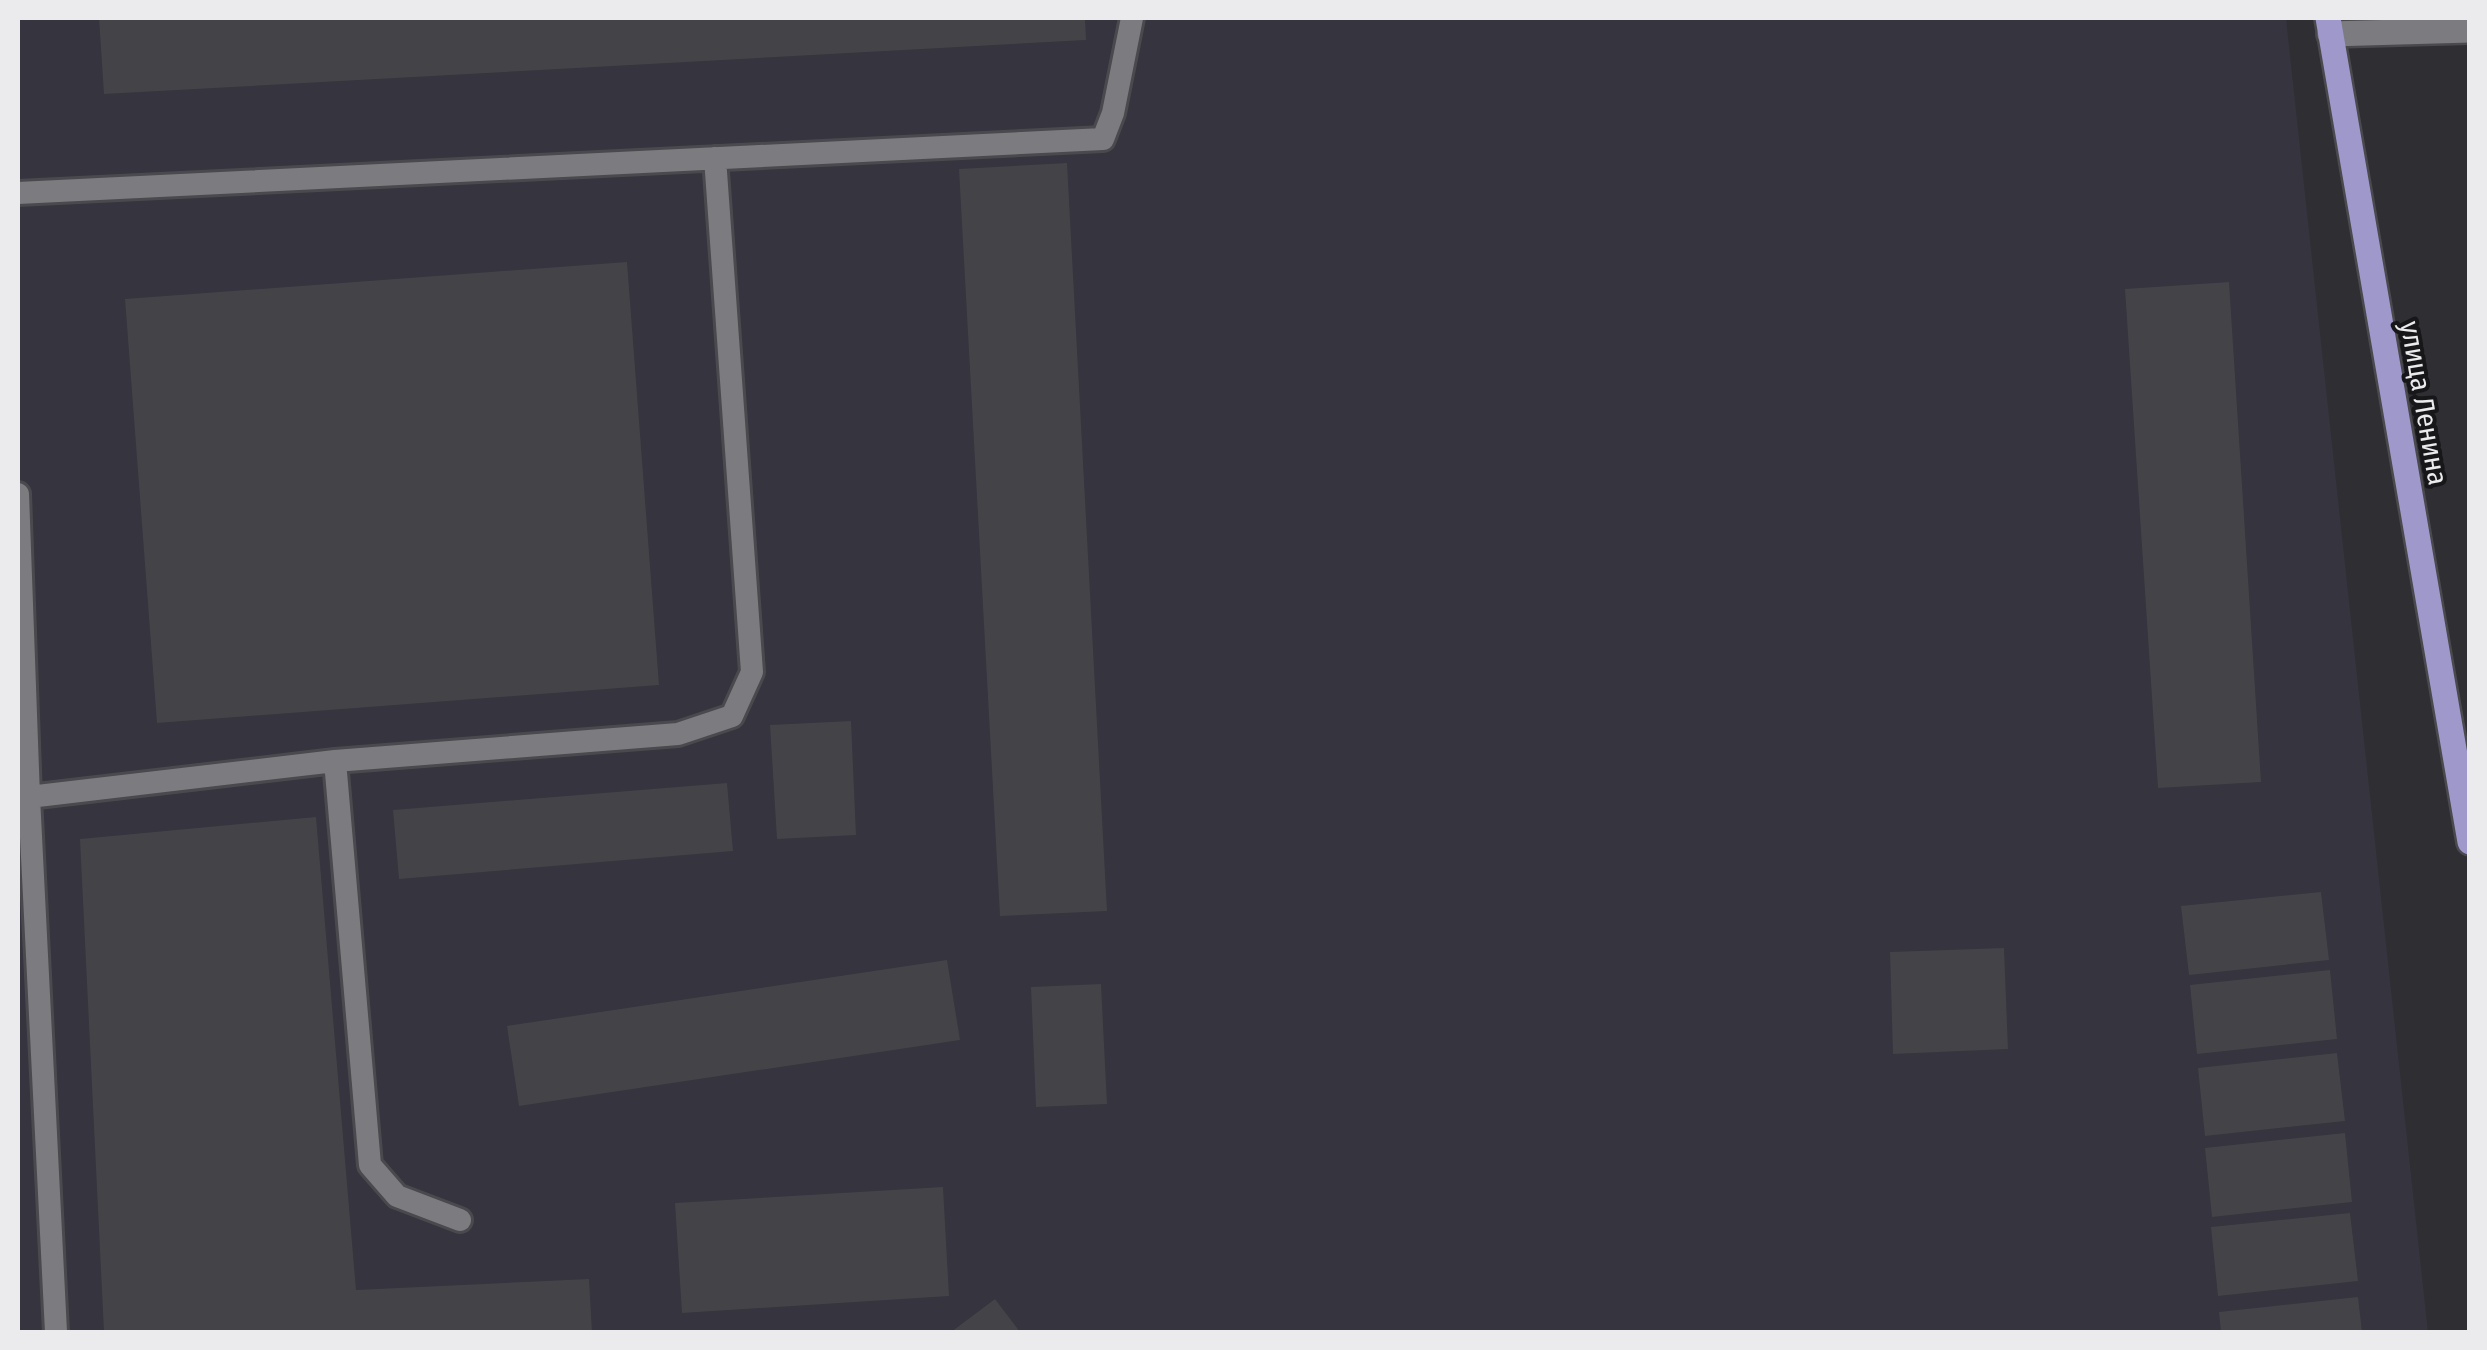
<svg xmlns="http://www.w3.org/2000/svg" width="2487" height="1350" viewBox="0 0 2487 1350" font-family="'Fira Sans Condensed',sans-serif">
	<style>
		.built { fill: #35343f }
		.building { fill: #434348 }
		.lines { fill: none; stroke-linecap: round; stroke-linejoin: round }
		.service-casing { stroke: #4a494d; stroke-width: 28 }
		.minor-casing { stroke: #4a494d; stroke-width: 30 }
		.primary-casing { stroke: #4a494d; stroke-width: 30 }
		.service { stroke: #7b7b80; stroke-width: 22 }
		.minor { stroke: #7b7b80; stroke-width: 25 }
		.primary { stroke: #9e98cb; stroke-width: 25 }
		.labels { text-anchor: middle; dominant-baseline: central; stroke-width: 8; stroke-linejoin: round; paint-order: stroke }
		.street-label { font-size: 28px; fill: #ebebee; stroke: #171719 }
	</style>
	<rect width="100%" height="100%" fill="#2e2e33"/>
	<path class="built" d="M18 18H2286L2428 1332H18Z"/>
	<path class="building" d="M99 18H1085L1086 40 104 94Z
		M1067 163 1107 911 1000 916 959 169Z
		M627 262 659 685 157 723 125 299Z
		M2229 282 2261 782 2158 788 2125 289Z
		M851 721 856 835 777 839 770 725Z
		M727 783 733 851 399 879 393 810Z
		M316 817 356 1290 589 1279 592 1332H104L80 839Z
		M2321 892 2329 960 2189 975 2181 906Z
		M2004 948 2008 1049 1893 1054 1890 952Z
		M947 960 960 1040 519 1106 507 1026Z
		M2330 970 2337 1039 2197 1054 2190 985Z
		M1101 984 1107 1104 1036 1107 1031 987Z
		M2337 1053 2345 1121 2205 1136 2198 1068Z
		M2345 1133 2352 1202 2212 1217 2205 1148Z
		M943 1187 949 1296 682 1313 675 1203Z
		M2350 1213 2358 1281 2218 1296 2211 1227Z
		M2358 1297 2362 1332H2221L2219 1312Z
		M995 1299 1020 1332H951Z"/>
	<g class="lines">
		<g class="service-casing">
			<path id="service" d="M18 193 1103 139 1113 113 1132 18
				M18 494 29 797 56 1332
				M335 761 370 1165 397 1196 460 1220
				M29 797 335 761 678 734 732 716 752 672 715 158"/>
		</g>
		<g class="minor-casing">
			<path id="minor" d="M2330 34 2470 30"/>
		</g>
		<g class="primary-casing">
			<path id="primary" d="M2328 18 2470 842"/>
		</g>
		<use href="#service" class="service"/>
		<use href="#minor" class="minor"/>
		<use href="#primary" class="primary"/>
	</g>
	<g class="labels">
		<g class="street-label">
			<text transform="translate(2424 403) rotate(80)">улица Ленина</text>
		</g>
	</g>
	<rect width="2487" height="1350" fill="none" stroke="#ebebee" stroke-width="40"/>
</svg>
